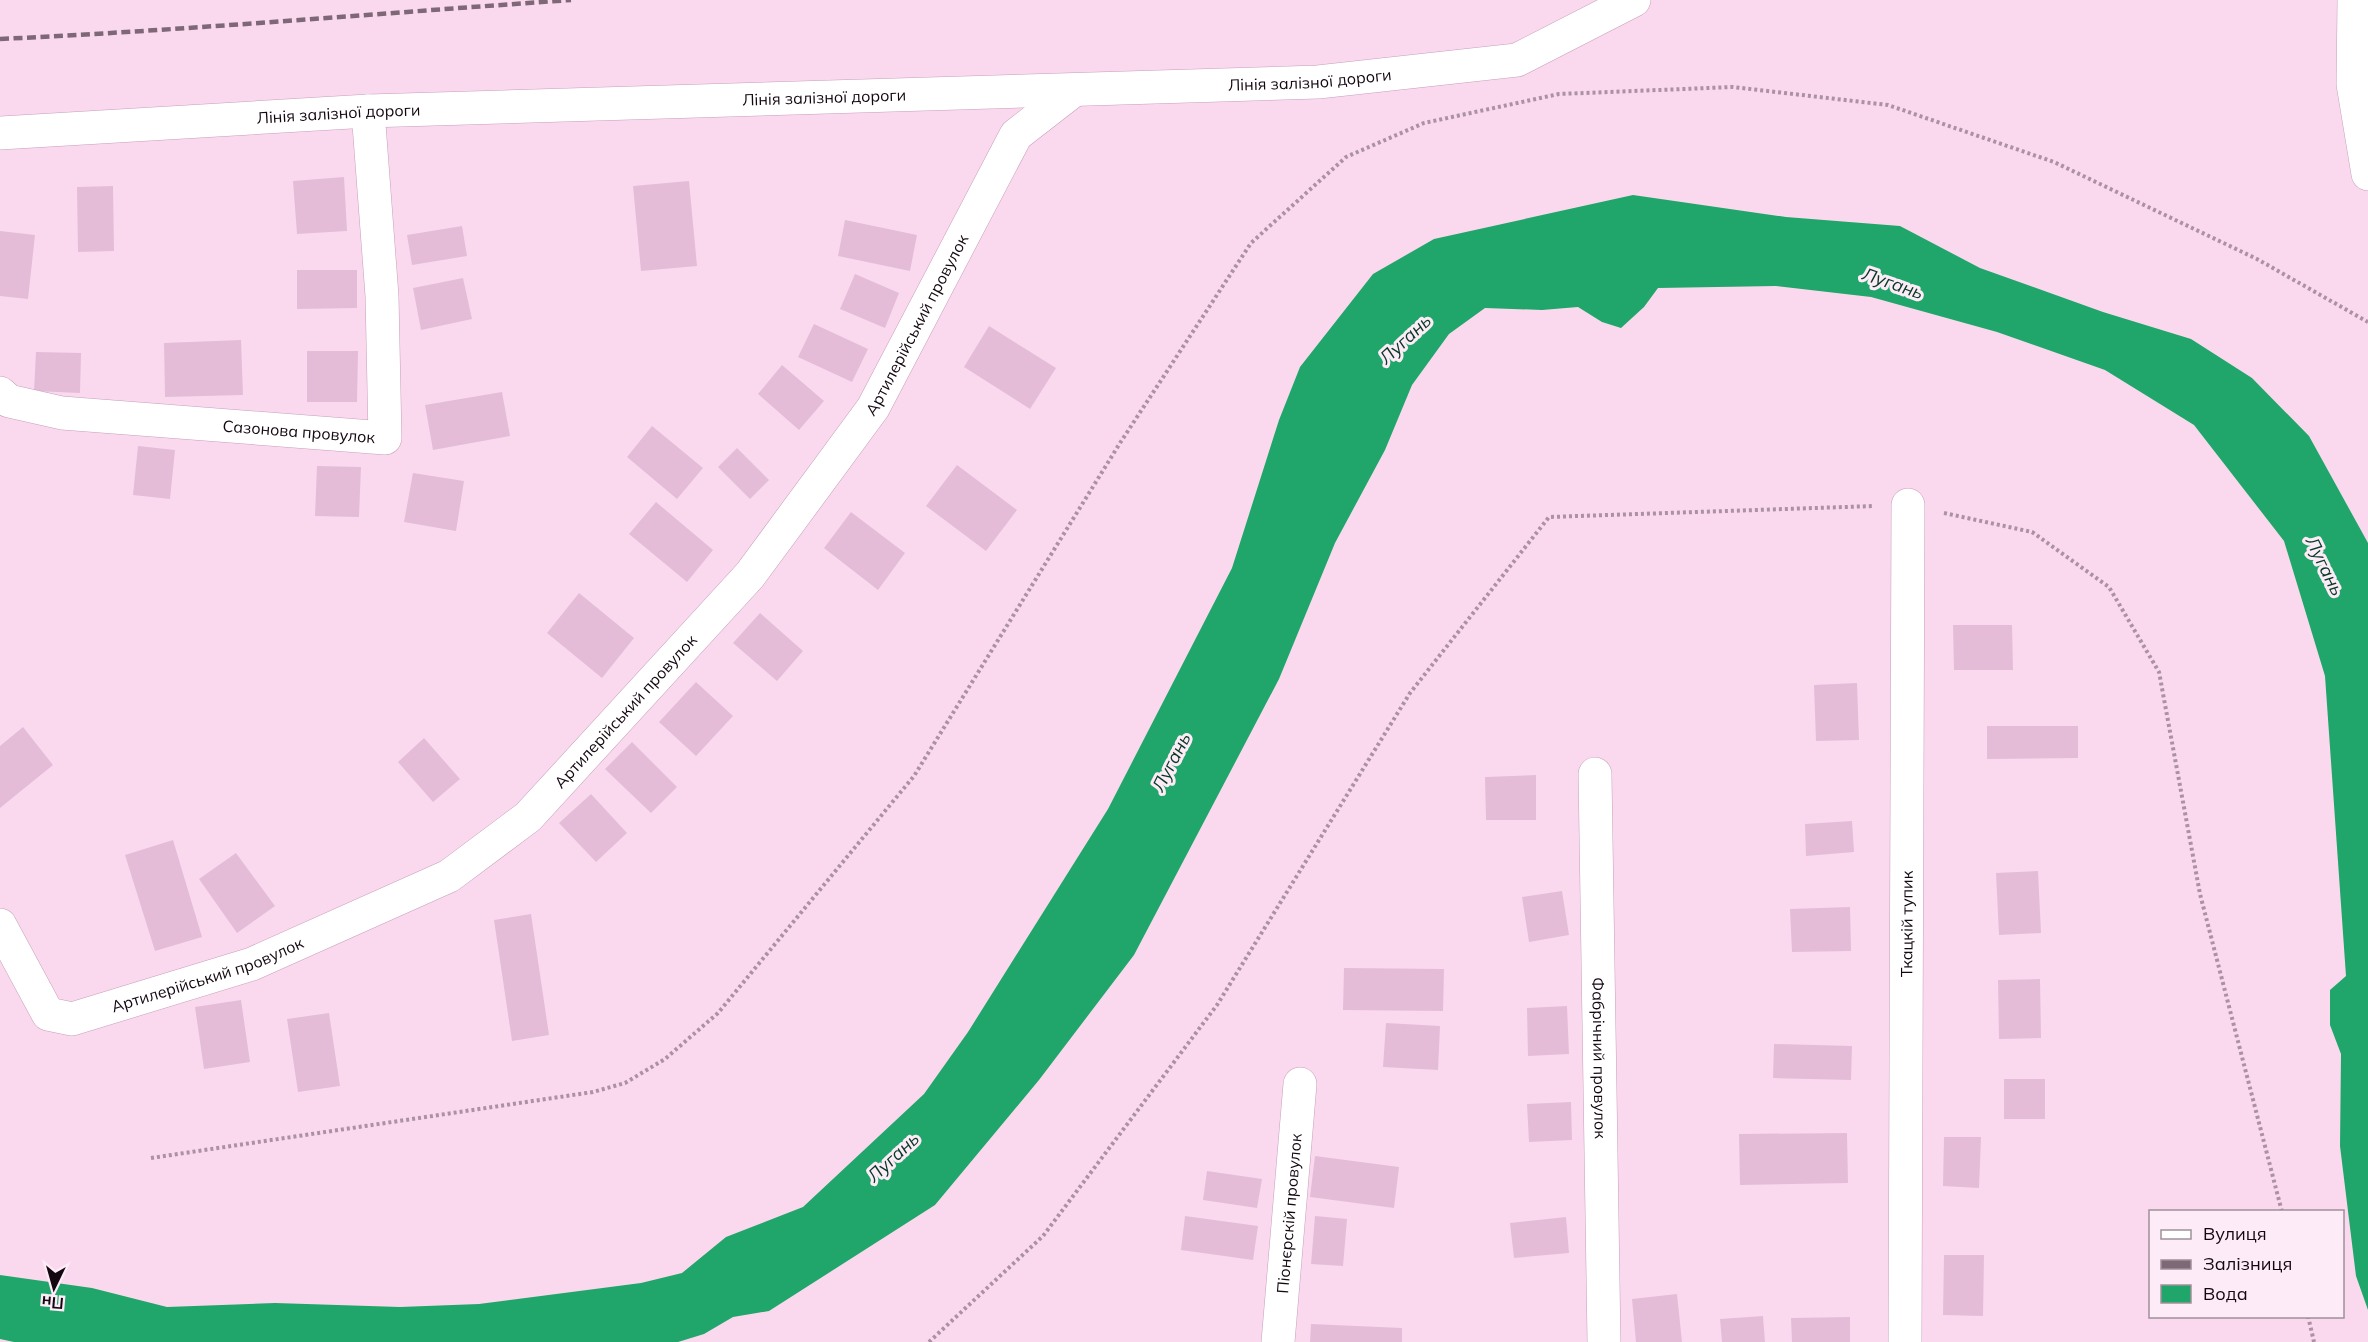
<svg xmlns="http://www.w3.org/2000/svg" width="2368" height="1342" viewBox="0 0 2368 1342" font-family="Mulish,sans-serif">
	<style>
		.water { fill: #20a66a }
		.building { fill: #e4bcd7 }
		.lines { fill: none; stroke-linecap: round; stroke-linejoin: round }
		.minor-casing { stroke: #c69fba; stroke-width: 34 }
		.path { stroke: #ab91a3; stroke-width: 4; stroke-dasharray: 3 3; stroke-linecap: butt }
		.minor { stroke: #fff; stroke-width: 33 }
		.rail { stroke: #7e6877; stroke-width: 4.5; stroke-dasharray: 9 4.5; stroke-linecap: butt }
		.labels { text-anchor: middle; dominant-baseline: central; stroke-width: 6; stroke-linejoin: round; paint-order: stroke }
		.street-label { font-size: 16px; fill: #130710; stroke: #fdecf7 }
		.water-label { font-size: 18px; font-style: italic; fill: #043922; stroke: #fdecf7 }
	</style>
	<rect width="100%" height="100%" fill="#fad9ef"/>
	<path class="water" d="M1633 195 1786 217 1900 226 1980 268 2103 312 2191 339 2252 378 2309 436 2368 543V1310L2356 1276 2340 1146 2341 1054 2330 1025V990L2346 976 2325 676 2284 541 2194 425 2105 370 1997 332 1871 297 1776 286 1658 288 1644 307 1621 328 1602 322 1578 307 1542 310 1485 308 1449 334 1412 385 1385 450 1335 543 1279 679 1134 955 1039 1080 935 1205 769 1311 733 1317 704 1334 678 1342H14L0 1339V1275L92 1288 167 1307 275 1303 400 1307 479 1304 641 1283 682 1273 726 1237 803 1207 924 1094 968 1032 1108 809 1232 568 1279 420 1300 367 1373 274 1434 239Z"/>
	<path class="building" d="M344 177 347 231 297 234 293 181Z
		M689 181 697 266 641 271 633 186Z
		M113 186 114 251 78 252 77 187Z
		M845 220 917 235 910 271 838 256Z
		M462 226 467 256 412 265 407 235Z
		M0 231 35 235 28 299 0 296Z
		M297 270H357V308L297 309Z
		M855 274 899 293 885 328 840 309Z
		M463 278 472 319 421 330 413 288Z
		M814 324 868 349 852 382 798 357Z
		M989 326 1056 368 1030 409 964 367Z
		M241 340 243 395 165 397 164 343Z
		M307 351H358L357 402H307Z
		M36 352 81 353 80 393 34 391Z
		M782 365 824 401 799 430 758 394Z
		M502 392 510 436 433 450 425 405Z
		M652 426 703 468 677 499 627 457Z
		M138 446 175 450 170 499 133 495Z
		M737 448 769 480 750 499 718 467Z
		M957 465 1017 510 986 551 926 506Z
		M317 466 361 467 359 517 315 516Z
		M413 473 464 481 456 531 404 522Z
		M656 502 713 550 687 582 629 534Z
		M851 512 905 553 878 590 824 548Z
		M579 593 634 638 602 678 547 633Z
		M760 613 803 651 777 681 733 643Z
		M1953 625H2012L2013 670H1954Z
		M696 682 733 716 696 756 659 722Z
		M1857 683 1859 740 1816 741 1814 685Z
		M1987 726H2078V758L1987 759Z
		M23 727 53 765 0 808V746Z
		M424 738 460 779 433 802 398 762Z
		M632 742 677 787 651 813 605 769Z
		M1536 775V820H1486L1485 777Z
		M591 794 627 833 596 862 559 823Z
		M1852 821 1854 852 1806 856 1805 824Z
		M173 840 202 937 155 951 125 855Z
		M236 853 275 906 237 933 199 879Z
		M2038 871 2041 933 1999 935 1996 873Z
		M1562 891 1569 935 1529 942 1522 897Z
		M1850 907 1851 951 1792 952 1790 909Z
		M531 914 549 1035 512 1041 494 920Z
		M1344 968 1444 969 1443 1011 1343 1010Z
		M2040 979 2041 1038 1999 1039 1998 980Z
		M241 1000 250 1062 204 1069 195 1007Z
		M1567 1006 1569 1054 1528 1056 1527 1008Z
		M329 1013 340 1086 298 1092 287 1019Z
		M1386 1023 1440 1026 1438 1070 1383 1067Z
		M1774 1044 1852 1046 1851 1080 1773 1078Z
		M2004 1079H2045V1119H2004Z
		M1571 1102 1572 1140 1529 1142 1527 1104Z
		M1847 1133 1848 1183 1740 1185 1739 1134Z
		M1944 1137H1981L1979 1188 1943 1186Z
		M1315 1156 1399 1167 1394 1208 1310 1197Z
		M1207 1171 1262 1179 1257 1208 1203 1200Z
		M1185 1216 1258 1226 1253 1260 1181 1250Z
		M1315 1216 1347 1219 1343 1266 1311 1264Z
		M1566 1217 1569 1253 1514 1258 1510 1223Z
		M1944 1255H1984L1983 1316 1943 1315Z
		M1677 1294 1682 1342H1636L1632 1299Z
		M1763 1316 1765 1342H1722L1720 1319Z
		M1850 1317V1342H1792L1791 1318Z
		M1311 1324 1402 1328V1342H1310Z"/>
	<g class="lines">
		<g class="minor-casing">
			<g id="minor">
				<path d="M2354 0 2353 84 2368 174"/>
				<path id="s1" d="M0 133 368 111 1318 82 1517 60 1634 0"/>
				<path id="s2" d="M0 393 9 401 62 413 385 438 382 296 368 111"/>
				<path id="s3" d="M1595 774 1604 1342"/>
				<path id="s4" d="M0 925 48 1014 72 1019 252 964 449 876 528 817 750 575 873 408 1016 135 1074 90"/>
				<path id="s5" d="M1278 1342 1300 1084"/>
				<path id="s6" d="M1905 1342 1908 505"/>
			</g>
		</g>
		<path class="path" d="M1944 513 2032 532 2109 587 2159 672 2200 894 2282 1212
			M151 1158 593 1092 625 1083 665 1059 718 1013 914 776 1120 443 1251 243 1346 157 1424 123 1559 94 1733 87 1888 105 2054 162 2257 259 2368 322
			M2308 1316 2314 1342
			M929 1342 1043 1236 1217 1005 1410 693 1549 517 1874 506"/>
		<use href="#minor" class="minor"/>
		<path class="rail" d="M0 39C191 30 381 13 571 0"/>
	</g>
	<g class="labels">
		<g class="street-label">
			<text stroke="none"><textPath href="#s1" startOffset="1311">Лінія залізної дороги</textPath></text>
			<text stroke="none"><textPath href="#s1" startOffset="825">Лінія залізної дороги</textPath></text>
			<text stroke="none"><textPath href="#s1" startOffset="339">Лінія залізної дороги</textPath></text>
			<text stroke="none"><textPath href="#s4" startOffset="1258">Артилерійський провулок</textPath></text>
			<text stroke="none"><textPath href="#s2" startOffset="304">Сазонова провулок</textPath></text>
			<text stroke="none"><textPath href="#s4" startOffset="772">Артилерійський провулок</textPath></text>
			<text stroke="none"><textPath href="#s6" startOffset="418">Ткацкій тупик</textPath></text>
			<text stroke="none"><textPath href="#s4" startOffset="268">Артилерійський провулок</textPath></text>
			<text stroke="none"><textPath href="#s3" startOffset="284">Фабрічний провулок</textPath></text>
			<text stroke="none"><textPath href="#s5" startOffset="129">Піонєрскій провулок</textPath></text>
		</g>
		<g class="water-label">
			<text transform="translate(1893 283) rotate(19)">Лугань</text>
			<text transform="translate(1405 339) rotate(-43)">Лугань</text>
			<text transform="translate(2325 566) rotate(64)">Лугань</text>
			<text transform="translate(1171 762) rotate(-63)">Лугань</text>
			<text transform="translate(893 1157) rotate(-43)">Лугань</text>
		</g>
	</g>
	<rect x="2149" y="1210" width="195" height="108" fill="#fdecf7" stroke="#9f909b" stroke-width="1.5"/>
	<rect x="2161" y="1230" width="30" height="9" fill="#ffffff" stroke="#9f909b" stroke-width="1.5"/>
	<text x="2203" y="1240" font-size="18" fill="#130710">Вулиця</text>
	<rect x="2161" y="1260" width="30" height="9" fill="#7e6877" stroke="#9f909b" stroke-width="1.5"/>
	<text x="2203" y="1270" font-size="18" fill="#130710">Залізниця</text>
	<rect x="2161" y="1285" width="30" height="18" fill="#20a66a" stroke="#9f909b" stroke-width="1.5"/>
	<text x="2203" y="1300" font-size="18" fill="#130710">Вода</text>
	<g transform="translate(54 1288) rotate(185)" stroke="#fdecf7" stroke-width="4.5" paint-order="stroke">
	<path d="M0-4.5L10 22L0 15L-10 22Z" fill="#130710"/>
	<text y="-9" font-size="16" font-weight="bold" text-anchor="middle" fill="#130710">Пн</text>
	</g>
</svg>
